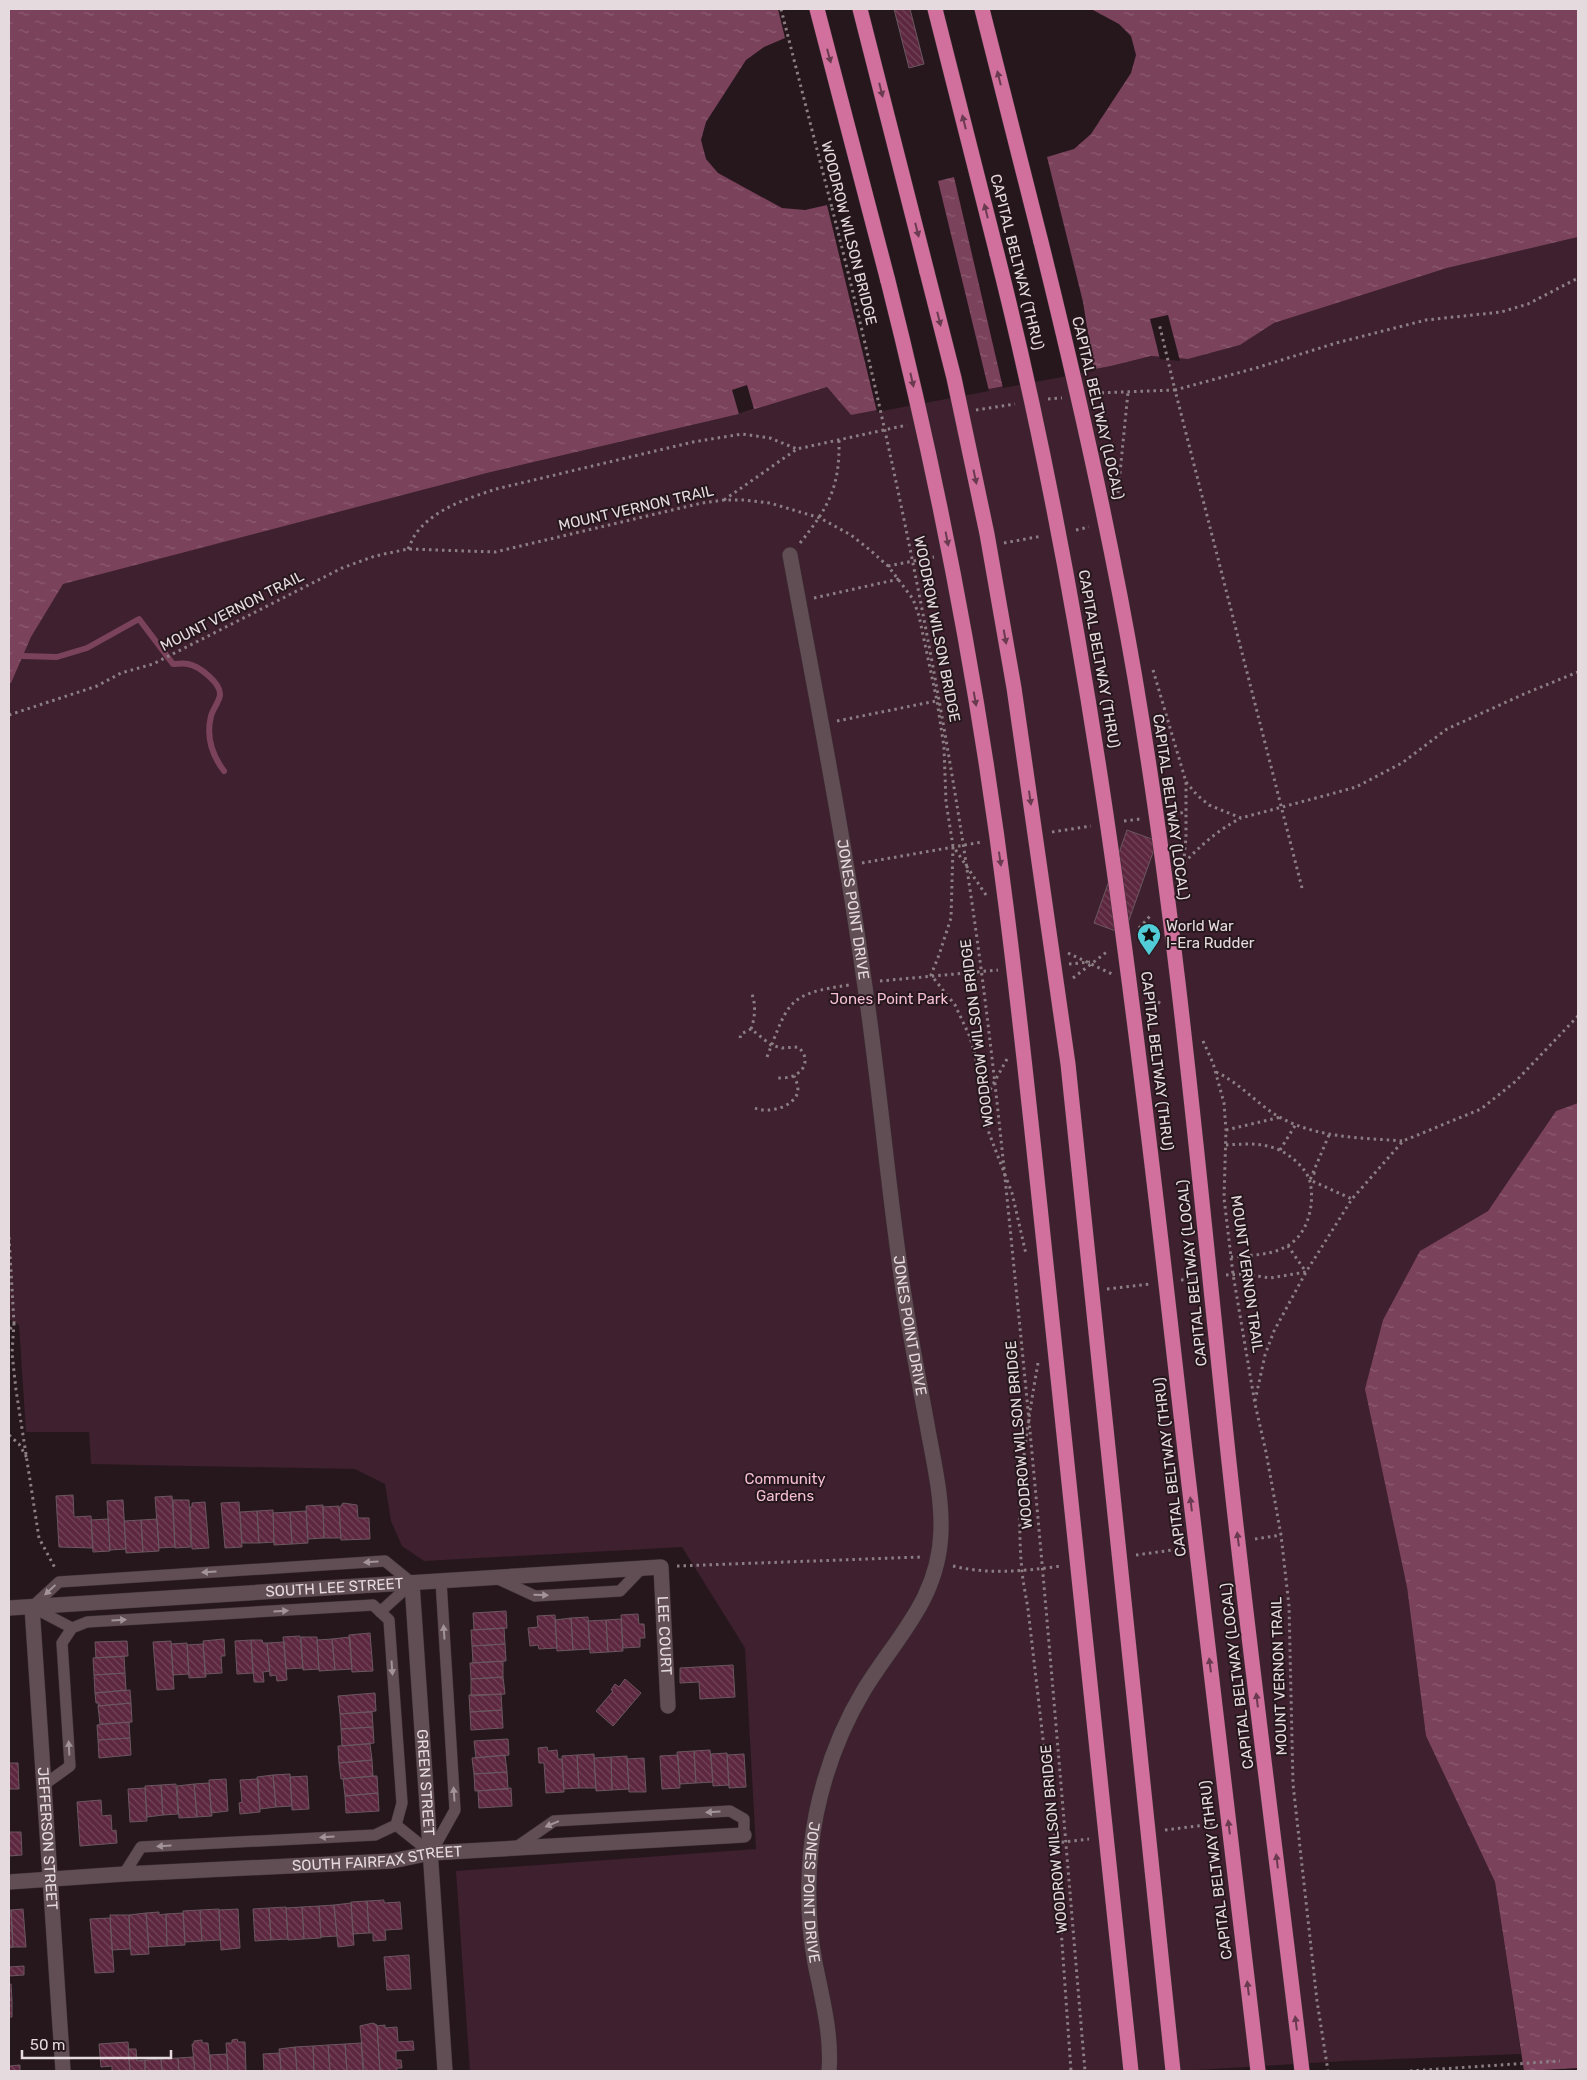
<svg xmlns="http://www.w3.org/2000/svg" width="1587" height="2080" viewBox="0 0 1587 2080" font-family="Rubik,sans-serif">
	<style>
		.green { fill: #3f202e }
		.water { fill: url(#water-ripples) }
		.pier { fill: #26171d }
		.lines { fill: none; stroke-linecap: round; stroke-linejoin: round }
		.stream { stroke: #7a425b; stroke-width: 6 }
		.building { fill: url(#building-back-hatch); stroke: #6a575f }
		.service-casing { stroke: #3d3236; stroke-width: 12 }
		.minor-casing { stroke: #3d3236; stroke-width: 16 }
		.motorway-casing { stroke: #3d3236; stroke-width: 16 }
		.path { stroke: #8c7f84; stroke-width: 3; stroke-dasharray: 2.5 4; stroke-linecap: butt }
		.service { stroke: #614e55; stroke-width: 11 }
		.minor { stroke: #614e55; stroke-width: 15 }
		.motorway { stroke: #d1709c; stroke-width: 15 }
		.motorway-bridge-casing { stroke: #3d3236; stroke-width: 16; stroke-linecap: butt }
		.path-bridge { stroke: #8c7f84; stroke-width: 3; stroke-dasharray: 2.5 4; stroke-linecap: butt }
		.motorway-bridge { stroke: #d1709c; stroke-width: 15 }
		.oneway { fill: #6a3b50 }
		.oneway2 { fill: #a3949a }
		.labels { text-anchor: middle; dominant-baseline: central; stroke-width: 4; stroke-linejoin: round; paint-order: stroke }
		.street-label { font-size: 15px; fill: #e5dade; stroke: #26171d }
		.poi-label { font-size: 15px; fill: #e5dade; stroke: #26171d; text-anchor: start }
		.park-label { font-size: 15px; fill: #f5bed4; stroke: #26171d }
	</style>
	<defs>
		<pattern id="water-ripples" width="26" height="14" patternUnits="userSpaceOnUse" patternTransform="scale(1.25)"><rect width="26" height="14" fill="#7a425b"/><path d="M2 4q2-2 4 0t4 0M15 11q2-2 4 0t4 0" fill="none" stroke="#8d5d72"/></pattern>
		<pattern id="building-back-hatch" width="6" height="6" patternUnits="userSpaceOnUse" patternTransform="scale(1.25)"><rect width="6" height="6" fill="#5c273f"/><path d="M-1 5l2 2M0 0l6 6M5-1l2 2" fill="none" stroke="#73465a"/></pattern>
	</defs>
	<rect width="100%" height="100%" fill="#26171d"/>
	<path class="green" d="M1578 237V1103L1556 1111 1488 1211 1420 1251 1407 1587 1426 1736 1495 1882 1521 2054 1345 2061 1180 2071H470L456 1871 756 1849 745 1648 682 1547 424 1561 402 1546 391 1521 385 1484 355 1469 91 1464 89 1432H26L19 1325 9 1319V683L11 682 31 637 62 584 487 473 739 414 827 387 851 415 1111 366 1151 356 1188 359 1240 345 1274 323 1447 268Z"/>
	<path class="water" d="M9 9H1578V237L1447 268 1274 323 1240 345 1188 359 1151 356 1111 366 851 415 827 387 739 414 487 473 63 584 31 637 11 683H9Z
		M1578 1103V2068L1524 2071 1495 1882 1426 1736 1407 1587 1365 1389 1383 1320 1420 1251 1488 1211 1556 1111Z"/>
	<path class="pier" d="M778 9H895L896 12 911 9H1091L1119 24 1131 36 1136 55 1131 73 1091 134 1074 149 1047 157 1083 302 1094 371 1003 388 954 177 938 181 989 391 877 412 827 205 805 210 782 208 718 173 706 159 701 140 706 122 746 60 764 47 785 38Z
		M1168 315 1180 361 1160 359 1150 319Z
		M747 385 754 409 739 414 732 390Z"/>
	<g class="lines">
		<path class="stream" d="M22 656 57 657 87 648 139 619 173 664C178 664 183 663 188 664 199 666 221 683 220 695 219 702 213 709 211 716 206 736 212 755 224 771"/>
	</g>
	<path class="building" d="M894 9H910L924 64 909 68Z
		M1127 830 1157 841 1124 934 1094 923Z
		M73 1495 74 1517 91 1516 93 1548 59 1547 56 1496Z
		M172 1496 175 1547 159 1548 155 1497Z
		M123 1500 126 1549 110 1550 107 1501Z
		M173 1500H189L191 1547 175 1548Z
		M205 1502 209 1548 192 1549 190 1507H192V1503Z
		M239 1502 242 1547 225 1548 221 1503Z
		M343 1503 357 1505 358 1518H369L370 1539 341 1540 339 1509Z
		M323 1505 324 1538 308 1539 306 1506Z
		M339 1506 341 1538H324L323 1507Z
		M273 1510 274 1542 259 1543 257 1511Z
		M257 1511 259 1543H242L240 1512Z
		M306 1511 308 1543 292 1544 290 1512Z
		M290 1512 292 1544 274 1545 273 1513Z
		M108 1519 110 1551 93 1552 91 1520Z
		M157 1519 159 1551 143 1552 141 1520Z
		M141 1520 143 1552 126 1553 124 1521Z
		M506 1611 507 1628 474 1630 473 1613Z
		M638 1614 639 1624H644L645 1638H640V1647L623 1648 621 1615Z
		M555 1615 557 1648 539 1649 538 1645 530 1646 528 1628 538 1627 537 1616Z
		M588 1617 590 1649 573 1650 571 1618Z
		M571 1618 573 1650 557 1651 555 1620Z
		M621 1619 623 1651 608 1652 606 1620Z
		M606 1620 608 1652 590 1653 588 1621Z
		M504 1628 505 1644 472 1646 471 1630Z
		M370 1633 373 1671 352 1672 349 1635Z
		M300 1636 303 1668 286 1669 283 1637Z
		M301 1637H317L319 1669 303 1670Z
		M350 1637 352 1669 335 1670 332 1639Z
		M224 1639 225 1656H221L222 1673 205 1674 203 1641Z
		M332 1639 335 1670 319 1671 317 1640Z
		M251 1640 253 1673 237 1674 235 1641Z
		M251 1640H262L263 1643H267L270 1671 263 1672 264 1682H254Z
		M127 1641 128 1656 96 1658 95 1642Z
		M171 1641 174 1689 157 1690 153 1642Z
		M284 1642 287 1680 277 1681 276 1675 270 1676 267 1643Z
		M187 1643 189 1674 173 1675 171 1644Z
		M203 1644 206 1677 189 1678 187 1645Z
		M505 1644 506 1661 473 1663 472 1646Z
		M124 1656 125 1673 94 1675 93 1658Z
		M503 1661V1677L471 1679 470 1663Z
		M733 1665 735 1697 700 1699 699 1682 680 1683V1668Z
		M125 1673 126 1690 95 1693 94 1675Z
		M503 1677 505 1694 471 1696V1679Z
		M625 1679 641 1693 613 1726 596 1711 613 1691 611 1690 615 1684 619 1687Z
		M130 1690 131 1703 98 1706 99 1703H96L95 1693Z
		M375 1693 376 1711 340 1714 338 1696Z
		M501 1694 502 1710 470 1712 469 1695Z
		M131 1703 132 1722 100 1724 98 1706Z
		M502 1710 503 1728 471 1730 470 1712Z
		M372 1712 373 1727 341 1729 340 1714Z
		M129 1722 130 1738 98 1740 97 1725Z
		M373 1727 374 1743 342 1746 341 1729Z
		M130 1738 131 1755 99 1758 98 1740Z
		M508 1739 509 1755 476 1758 474 1741Z
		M370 1744 372 1760 339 1763 338 1746Z
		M547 1747 548 1751 557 1750 558 1759H562L564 1792 546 1793 544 1763H539L538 1748Z
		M710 1750 713 1782 696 1783 694 1751Z
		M694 1751 696 1783 680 1784 677 1752Z
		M727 1753 729 1785 713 1786 711 1754Z
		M594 1754 596 1788H579L577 1755Z
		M744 1754 746 1787 729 1788 727 1755Z
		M505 1755 507 1772 474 1774 472 1758Z
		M577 1755 579 1788 564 1789 562 1756Z
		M678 1755 680 1788 662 1789 660 1756Z
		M627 1756 629 1789 612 1790 611 1757Z
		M611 1757 612 1790 596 1791 594 1758Z
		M644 1758 646 1792H629L627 1759Z
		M372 1760 373 1776 341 1779 339 1763Z
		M9 1763H18L19 1789H9Z
		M507 1772 508 1789 475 1791 474 1774Z
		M290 1774 292 1806 276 1807 273 1775Z
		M273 1775 276 1807 260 1809 257 1777Z
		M307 1776 309 1809 292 1810 290 1777Z
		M373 1776H377L378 1793 345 1796 343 1779Z
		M226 1779 228 1811 211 1813 209 1780Z
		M258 1779 260 1812 240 1814 239 1803 242 1802 240 1780Z
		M209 1783 212 1816 197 1817 194 1784Z
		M176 1784 178 1814 163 1815 161 1785Z
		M194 1784 197 1817 179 1818 177 1786Z
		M161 1785 163 1815 147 1817 145 1786Z
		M145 1788 147 1821 130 1822 128 1789Z
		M511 1788 512 1806 479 1808 478 1791Z
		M378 1793 379 1811 346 1813 345 1796Z
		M101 1800 102 1816 111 1815 112 1831 116 1830 117 1843 80 1846 77 1802Z
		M9 1832H21L22 1855 9 1856Z
		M384 1900V1903L400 1902 402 1929 385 1930 386 1940 373 1941V1933H369L367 1901Z
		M367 1901 369 1933 353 1934 351 1902Z
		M351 1903 354 1945 338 1947 334 1905Z
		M334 1905 337 1936 321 1937 319 1906Z
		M319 1906 321 1938 304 1939 302 1907Z
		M286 1907 288 1939 271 1940 269 1908Z
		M302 1907 304 1939 288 1940 286 1908Z
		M269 1908 271 1940 255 1941 253 1909Z
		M23 1909 26 1947H13L11 1910Z
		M219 1909 220 1940 202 1941 200 1910Z
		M238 1909 240 1948 221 1950 219 1910Z
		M9 1910H11L13 1947 9 1948Z
		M200 1910 202 1941 185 1942 183 1911Z
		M159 1912V1915L166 1914 167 1946 149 1947 146 1913Z
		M146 1913 149 1954 131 1955 129 1915Z
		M183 1913 185 1945 167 1946 166 1914Z
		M110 1915H129L130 1949 112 1950Z
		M110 1918 114 1972 95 1973 90 1919Z
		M409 1955 411 1989 387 1990 384 1957Z
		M24 1966V1975L9 1976V1967Z
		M9 1984H11L12 2000H9Z
		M9 2000H12V2017H9Z
		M373 2023 377 2025 380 2071H364L360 2026Z
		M385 2025V2028L397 2027 398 2042 413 2041 414 2050 396 2051V2060H401L402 2068H397V2071H380L377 2026Z
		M237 2039 238 2042H245L246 2071H228L226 2043H232V2040Z
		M202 2040V2043H208L211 2071H195L192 2044H194V2041Z
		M128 2042 130 2071H112V2066L101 2067 99 2044Z
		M361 2043 363 2071H347L345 2044Z
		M345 2044 347 2071H330L328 2045Z
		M328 2045 330 2071H314L313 2046Z
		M313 2046 314 2071H297L295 2047Z
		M295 2047 297 2071H281L279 2049Z
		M128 2049H136L137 2061 145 2060V2071H130Z
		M280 2053 281 2071H264L263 2054Z
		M227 2054 228 2071H211L210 2055Z
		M193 2057 195 2071H179L178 2058Z
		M178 2058 179 2071H162L161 2059Z
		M161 2059 162 2071H145V2060Z
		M20 2065V2071H9V2066Z"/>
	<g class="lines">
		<g class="service-casing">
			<path id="service" d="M496 1578 535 1596 620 1591 642 1568
				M72 1628 32 1607 59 1582 385 1561 412 1583 380 1612
				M45 1784 70 1766 62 1643 72 1628 87 1622 373 1605 389 1620 402 1803 396 1825 375 1835 141 1847 124 1874
				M396 1825 431 1853 455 1810 441 1581
				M515 1848 554 1821 730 1811 744 1819V1835"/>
		</g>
		<g class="minor-casing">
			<g id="minor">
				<path id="s1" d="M790 555C816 696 844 837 864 980 878 1073 886 1167 899 1260 906 1317 918 1374 928 1430 934 1463 942 1497 941 1531 939 1599 897 1636 864 1690 841 1728 825 1771 816 1815 807 1862 806 1915 815 1963 822 1998 832 2035 829 2071"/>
				<path id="s2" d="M412 1583 445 2071"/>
				<path id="s3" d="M32 1607 63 2071"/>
				<path id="s4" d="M9 1608 661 1567 668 1706"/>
				<path id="s5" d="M9 1882 124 1874 392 1861 431 1853 744 1835"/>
			</g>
		</g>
		<g class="motorway-casing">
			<path id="motorway" d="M817 9 888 281
				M860 9 927 272
				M935 9 997 254
				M982 9 1041 242"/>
		</g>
		<path class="path" d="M781 9 832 208
			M1095 393 1175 390 1159 323
			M1048 399 1062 398
			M976 410 1015 404
			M1118 493 1128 392
			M724 500 797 449 907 425
			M1076 530 1089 527
			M800 543C829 507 840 486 839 440
			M1004 543 1042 536
			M408 549C411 543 413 537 417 532 436 508 469 498 496 489L693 442 742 434 770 438 797 449
			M888 566 934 557
			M814 598 899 579
			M1153 670 1186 782V838L1183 869
			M9 715 97 686 121 673 153 664 342 568 375 556 408 549 495 552 702 503 724 500H743L770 503 820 518 851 535 870 550 888 566 913 599 919 616 937 701 944 747 946 802 953 846 986 895
			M837 721 936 701
			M1186 782 1197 795 1209 805 1241 818 1331 794 1356 787 1402 763 1447 729 1524 694 1578 672
			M1174 814 1187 812
			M1124 821 1140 819
			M1052 832 1091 826
			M953 847 951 918 939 955 931 975 955 1005 970 1037 986 1097
			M862 863 982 842
			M1184 863C1201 845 1218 830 1241 818
			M1302 888 1175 390 1256 368 1336 343 1426 320 1501 312 1528 304 1578 278
			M1139 928 1152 914
			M1068 953 1112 974
			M1069 964 1090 962
			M1073 978 1108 951
			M880 981 998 970
			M1147 995 1163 1005
			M751 1029C755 1018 756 1005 752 994
			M740 1038 741 1034 751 1029 771 1045 782 1048 798 1047C809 1056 807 1070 793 1076 788 1078 781 1078 776 1078
			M1203 1041 1213 1063 1224 1103 1226 1130 1224 1198 1233 1274 1255 1404 1266 1452 1281 1535 1289 1606 1293 1784 1317 2001 1328 2071
			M767 1057C789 1001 787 994 849 985
			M1007 1059 986 1097 989 1133 1012 1193 1026 1254
			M1216 1072C1241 1083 1260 1108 1285 1120 1321 1138 1364 1138 1403 1141
			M755 1108C768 1114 795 1107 798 1091 798 1085 796 1080 794 1076
			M1226 1130 1281 1117
			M1329 1135 1310 1180 1352 1199
			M1226 1145C1243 1144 1262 1142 1279 1150 1291 1155 1307 1169 1310 1182 1315 1204 1308 1235 1287 1246 1270 1256 1250 1255 1231 1257
			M1280 1150 1296 1124
			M1313 1173 1319 1174
			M9 1237 14 1323 9 1331
			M1226 1275 1244 1274 1270 1278 1306 1272 1288 1246
			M1181 1280 1195 1279
			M1107 1289 1150 1284
			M14 1323 12 1353 16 1390 39 1538 55 1568
			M1038 1363C1026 1432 1015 1501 1022 1571 1023 1583 1026 1596 1028 1609L1055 1843 1071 2071
			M1255 1401 1265 1355 1274 1331 1306 1272 1352 1199 1403 1141 1481 1109 1516 1081 1578 1016
			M9 1435 19 1444 27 1458
			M1255 1539 1281 1535
			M1136 1555 1180 1549
			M677 1566 921 1557
			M953 1566C990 1575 1023 1571 1061 1566
			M1165 1830 1213 1824
			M1055 1843 1089 1839
			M1410 2071 1560 2061"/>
		<use href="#service" class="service"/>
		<use href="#minor" class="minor"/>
		<use href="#motorway" class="motorway"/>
		<g class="motorway-bridge-casing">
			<path id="motorway-bridge" d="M1041 242C1077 387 1110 532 1135 678 1179 938 1201 1201 1229 1462 1251 1666 1278 1868 1302 2071
				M997 254C1086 606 1130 967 1171 1328 1199 1576 1229 1824 1258 2071
				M927 272 954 378 987 534 1014 688 1068 1064 1173 2071
				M888 281C940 487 980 696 1006 906 1024 1047 1038 1189 1053 1330 1078 1577 1105 1824 1131 2071"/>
		</g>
		<path class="path-bridge" d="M832 208C890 437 938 669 972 903 991 1034 1004 1166 1017 1298 1043 1555 1063 1813 1085 2071"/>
		<use href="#motorway-bridge" class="motorway-bridge"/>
	</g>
	<defs><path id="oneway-solid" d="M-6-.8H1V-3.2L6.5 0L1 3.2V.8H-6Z" transform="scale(1.25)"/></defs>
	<g class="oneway">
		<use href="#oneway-solid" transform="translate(829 56) rotate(75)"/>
		<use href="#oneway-solid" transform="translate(999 78) rotate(-104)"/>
		<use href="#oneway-solid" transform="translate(881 90) rotate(76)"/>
		<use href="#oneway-solid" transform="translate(964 122) rotate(-104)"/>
		<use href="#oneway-solid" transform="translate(986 211) rotate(-104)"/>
		<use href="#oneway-solid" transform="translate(917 230) rotate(76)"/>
		<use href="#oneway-solid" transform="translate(939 319) rotate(76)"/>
		<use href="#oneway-solid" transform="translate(912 380) rotate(77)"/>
		<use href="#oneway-solid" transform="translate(975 477) rotate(78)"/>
		<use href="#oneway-solid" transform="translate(947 539) rotate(79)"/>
		<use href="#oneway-solid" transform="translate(1005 637) rotate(80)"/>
		<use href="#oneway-solid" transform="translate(975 699) rotate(80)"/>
		<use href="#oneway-solid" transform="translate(1030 798) rotate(82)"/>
		<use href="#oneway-solid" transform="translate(1000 859) rotate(82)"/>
		<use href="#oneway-solid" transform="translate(1191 1504) rotate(-97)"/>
		<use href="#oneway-solid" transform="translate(1238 1539) rotate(-97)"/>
		<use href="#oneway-solid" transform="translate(1210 1665) rotate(-97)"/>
		<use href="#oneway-solid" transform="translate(1257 1700) rotate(-97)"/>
		<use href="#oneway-solid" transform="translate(1229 1827) rotate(-97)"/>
		<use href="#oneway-solid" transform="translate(1277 1861) rotate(-97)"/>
		<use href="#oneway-solid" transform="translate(1248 1988) rotate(-97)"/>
		<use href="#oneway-solid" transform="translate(1296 2023) rotate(-97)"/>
	</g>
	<g class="oneway2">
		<use href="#oneway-solid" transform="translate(371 1562) rotate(176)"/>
		<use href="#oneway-solid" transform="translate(209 1572) rotate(176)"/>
		<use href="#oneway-solid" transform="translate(50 1590) rotate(137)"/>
		<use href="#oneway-solid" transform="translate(541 1595) rotate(1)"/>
		<use href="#oneway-solid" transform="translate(281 1611) rotate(-3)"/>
		<use href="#oneway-solid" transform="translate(119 1620) rotate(-3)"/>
		<use href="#oneway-solid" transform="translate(444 1632) rotate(-94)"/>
		<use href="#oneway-solid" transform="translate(392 1668) rotate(86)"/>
		<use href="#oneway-solid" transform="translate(69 1748) rotate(-93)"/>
		<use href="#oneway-solid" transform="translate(454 1794) rotate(-94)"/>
		<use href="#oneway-solid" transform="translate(713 1812) rotate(177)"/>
		<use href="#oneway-solid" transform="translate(552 1824) rotate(157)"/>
		<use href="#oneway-solid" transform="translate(327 1837) rotate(177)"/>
		<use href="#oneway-solid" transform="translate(164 1846) rotate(177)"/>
	</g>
	<defs>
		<g id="sight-pin" transform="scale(1.25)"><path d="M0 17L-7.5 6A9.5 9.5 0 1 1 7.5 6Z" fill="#52ccd6" stroke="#26171d"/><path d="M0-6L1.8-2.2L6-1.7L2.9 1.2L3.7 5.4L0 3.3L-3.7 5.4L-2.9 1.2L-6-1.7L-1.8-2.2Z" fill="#111"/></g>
	</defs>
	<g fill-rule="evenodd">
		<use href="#sight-pin" x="1149" y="935"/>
	</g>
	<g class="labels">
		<g class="street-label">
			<text transform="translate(849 233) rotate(76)">WOODROW WILSON BRIDGE</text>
			<text transform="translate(1017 262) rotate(76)">CAPITAL BELTWAY (THRU)</text>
			<text transform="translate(1098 408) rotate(77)">CAPITAL BELTWAY (LOCAL)</text>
			<text transform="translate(636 508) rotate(-13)">MOUNT VERNON TRAIL</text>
			<text transform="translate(232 611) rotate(-27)">MOUNT VERNON TRAIL</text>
			<text transform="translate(937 629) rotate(79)">WOODROW WILSON BRIDGE</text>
			<text transform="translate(1099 659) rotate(80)">CAPITAL BELTWAY (THRU)</text>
			<text transform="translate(1171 807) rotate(82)">CAPITAL BELTWAY (LOCAL)</text>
			<text stroke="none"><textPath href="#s1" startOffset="360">JONES POINT DRIVE</textPath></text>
			<text transform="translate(977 1033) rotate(-97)">WOODROW WILSON BRIDGE</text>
			<text transform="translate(1157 1061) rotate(83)">CAPITAL BELTWAY (THRU)</text>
			<text transform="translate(1192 1273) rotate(-96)">CAPITAL BELTWAY (LOCAL)</text>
			<text transform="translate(1247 1274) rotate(82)">MOUNT VERNON TRAIL</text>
			<text stroke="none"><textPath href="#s1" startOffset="780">JONES POINT DRIVE</textPath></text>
			<text transform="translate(1019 1435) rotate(-95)">WOODROW WILSON BRIDGE</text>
			<text transform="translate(1170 1467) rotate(-97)">CAPITAL BELTWAY (THRU)</text>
			<text stroke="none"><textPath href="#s4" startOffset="326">SOUTH LEE STREET</textPath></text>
			<text stroke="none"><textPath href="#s4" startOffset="722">LEE COURT</textPath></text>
			<text transform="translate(1237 1676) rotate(-97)">CAPITAL BELTWAY (LOCAL)</text>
			<text transform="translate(1279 1676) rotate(-92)">MOUNT VERNON TRAIL</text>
			<text stroke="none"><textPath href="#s2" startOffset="200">GREEN STREET</textPath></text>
			<text stroke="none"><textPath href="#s3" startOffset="232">JEFFERSON STREET</textPath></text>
			<text transform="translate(1054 1839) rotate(-95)">WOODROW WILSON BRIDGE</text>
			<text stroke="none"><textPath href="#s5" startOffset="369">SOUTH FAIRFAX STREET</textPath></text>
			<text transform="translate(1216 1870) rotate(-97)">CAPITAL BELTWAY (THRU)</text>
			<text stroke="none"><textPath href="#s1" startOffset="1380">JONES POINT DRIVE</textPath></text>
		</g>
		<g class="poi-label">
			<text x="1166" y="926">World War<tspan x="1166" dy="17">I-Era Rudder</tspan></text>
		</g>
		<g class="park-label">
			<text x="889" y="999">Jones Point Park</text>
			<text x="785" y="1479">Community<tspan x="785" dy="17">Gardens</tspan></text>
		</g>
	</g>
	<rect width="1587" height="2080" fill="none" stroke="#e5dade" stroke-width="20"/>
	<path d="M22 2050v8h149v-8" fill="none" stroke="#e5dade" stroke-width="2.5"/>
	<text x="30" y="2050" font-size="15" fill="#e5dade" stroke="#26171d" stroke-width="4" paint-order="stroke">50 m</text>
</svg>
